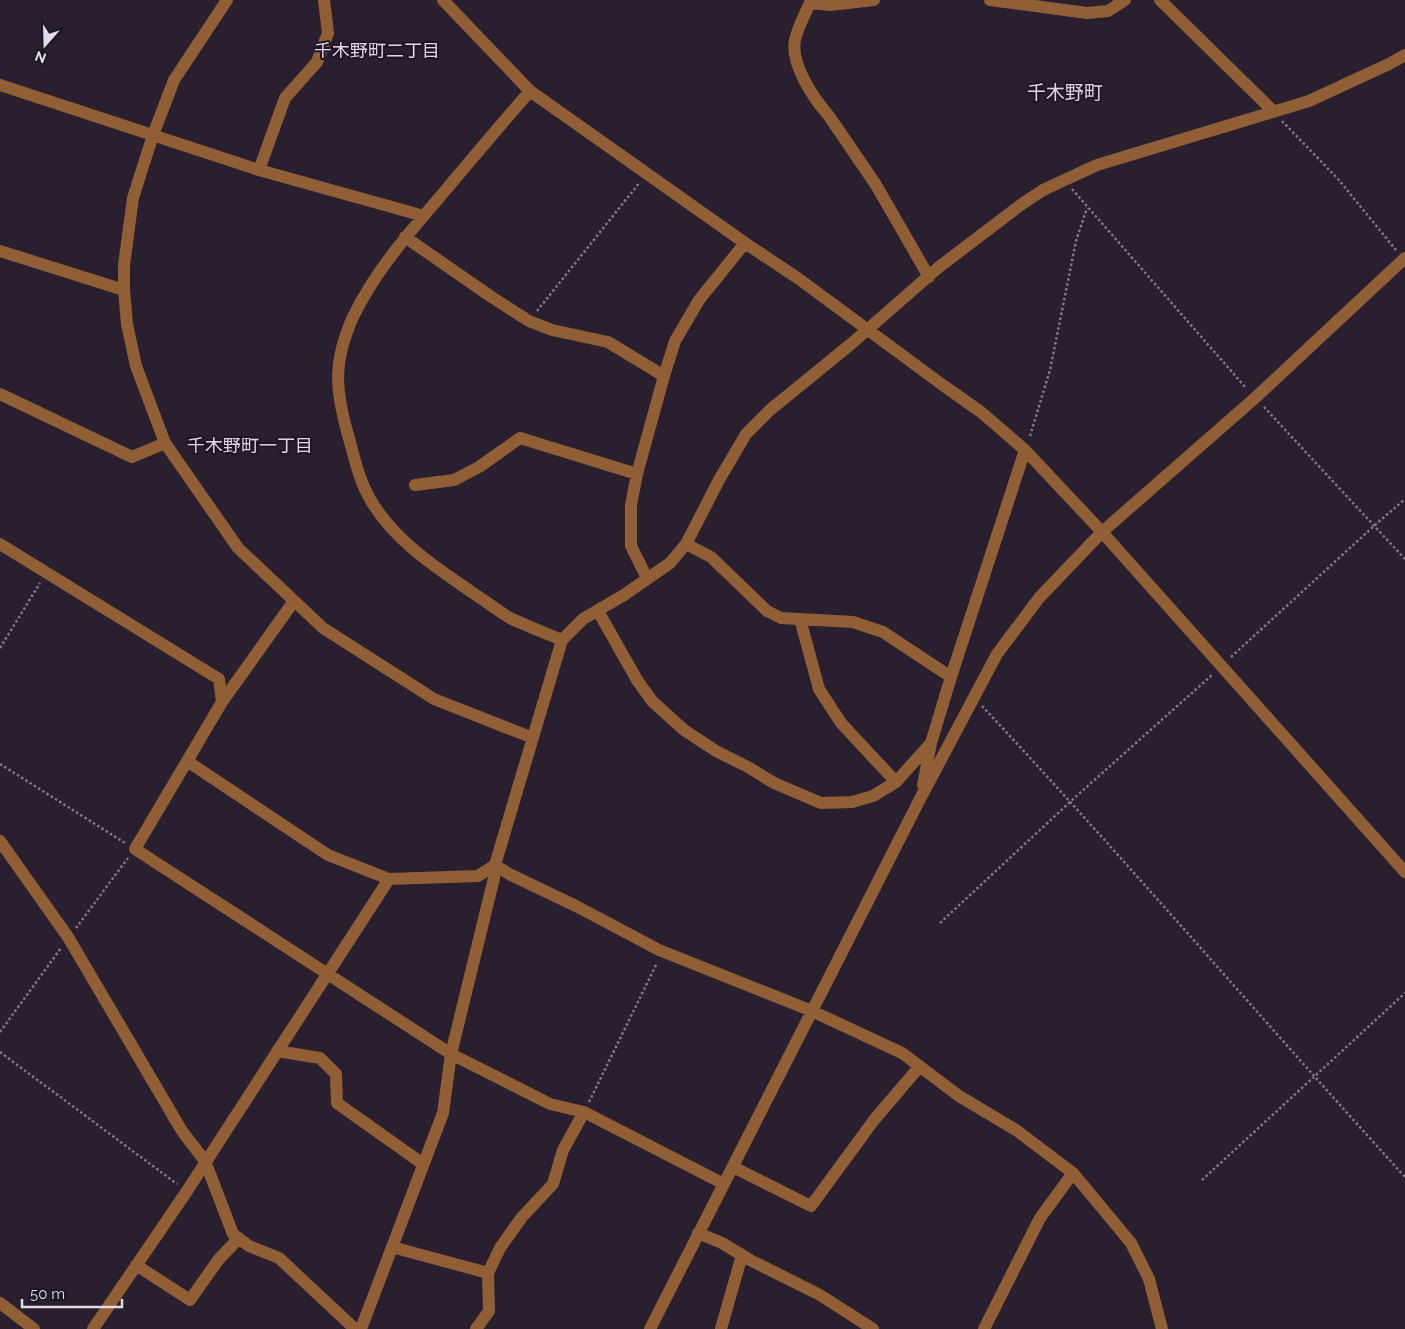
<svg xmlns="http://www.w3.org/2000/svg" width="1405" height="1329" viewBox="0 0 1405 1329" font-family="Raleway,'Noto Sans JP',sans-serif">
	<style>
		.lines { fill: none; stroke-linecap: round; stroke-linejoin: round }
		.path { stroke: #827987; stroke-width: 2.5; stroke-dasharray: 2.5 2.5; stroke-linecap: butt }
		.minor { stroke: #905f35; stroke-width: 12 }
		.labels { text-anchor: middle; dominant-baseline: central; stroke-width: 4; stroke-linejoin: round; paint-order: stroke }
		.neighbourhood-label { font-size: 18px; fill: #e1d4e9; stroke: #1f1625 }
		.quarter-label { font-size: 19px; fill: #e1d4e9; stroke: #1f1625 }
	</style>
	<rect width="100%" height="100%" fill="#291f2f"/>
	<g class="lines">
		<path class="path" d="M1282 121 1338 179 1396 250
			M1072 189 1246 388
			M537 311 640 182
			M1264 407 1405 559
			M1030 436 1050 370 1076 241 1087 208
			M0 648 40 583
			M1231 657 1375 525 1405 499
			M982 706C1126 860 1263 1021 1405 1177
			M0 764 125 843
			M940 923 1071 801 1212 675
			M76 928 128 858
			M0 1032 61 948
			M0 1052 177 1184
			M589 1102 657 963
			M1202 1180 1405 993"/>
		<path class="minor" d="M227 0 174 80 153 135 133 198 124 265V290L127 324 136 366 165 443 238 548 323 628 434 699 533 738
			M443 0 530 91 745 243 799 279 944 386 981 412 1025 450 1102 532 1405 872
			M811 0C806 13 798 26 795 40 790 64 814 99 829 116L876 185 929 277
			M990 0 1087 13 1108 11 1125 0
			M1160 0 1273 111
			M810 3 830 5 874 0
			M0 85 259 170 424 216
			M530 91C499 127 469 162 439 198 407 235 374 273 353 317 333 362 335 389 348 435 354 456 359 480 370 499 394 541 437 568 476 595 487 602 498 611 510 618 527 626 545 633 562 640
			M259 170 285 98 317 62 328 33 324 0
			M405 237 493 298 529 321 552 330 608 342 664 376
			M0 251 124 290
			M0 394 132 457 165 443
			M415 485 454 480 479 467 520 438 637 474
			M0 544 219 679 222 702 135 849 451 1054 550 1104 584 1112 724 1184
			M686 544 711 557 767 611 781 618 853 622 883 632 951 677
			M647 578 631 546V505L637 474 664 376 675 341 699 300 745 243
			M598 611 637 680 652 701 684 730 716 751 748 767 774 783 821 803 852 802 873 796 896 782 931 743
			M800 619 819 689 841 723 896 782
			M222 702 294 601
			M187 761 328 855 389 879 478 876 495 865
			M923 785 931 743 951 677 1025 450
			M0 841 68 937 182 1131 205 1161 233 1234 249 1246 279 1258 355 1329
			M495 865 509 874 576 906 659 950 812 1011 902 1053 959 1096 1016 1130 1073 1173 1131 1243 1149 1279 1162 1329
			M277 1051 320 1058 336 1074 337 1103 423 1164
			M733 1167 811 1206 874 1120 920 1066
			M698 1233 722 1243 750 1260 820 1295 873 1329
			M392 1247 488 1273
			M136 1265 190 1300 219 1259 239 1238
			M0 1303 34 1329
			M93 1329 187 1191 389 879
			M361 1329 443 1113 451 1054 494 878 495 865 562 640 583 619 624 595 670 563 686 544 719 480 746 434 770 410 851 344 939 267 1022 204 1043 190 1097 165 1309 101 1389 64 1405 55
			M476 1329 489 1311 488 1273 500 1248 522 1217 553 1184 563 1150 584 1112
			M650 1329 920 799 997 654 1039 598 1102 532 1255 398 1405 258
			M721 1329 742 1255
			M984 1329 1040 1218 1073 1173"/>
	</g>
	<g class="labels">
		<g class="neighbourhood-label">
			<text x="377" y="50">千木野町二丁目</text>
			<text x="250" y="445">千木野町一丁目</text>
		</g>
		<g class="quarter-label">
			<text x="1065" y="92">千木野町</text>
		</g>
	</g>
	<g transform="translate(45 45) rotate(200)" stroke="#1f1625" stroke-width="4" paint-order="stroke">
	<path d="M0-4L9 19L0 12L-9 19Z" fill="#e2dbe6"/>
	<text y="-8" font-size="14" font-weight="bold" text-anchor="middle" fill="#e2dbe6">N</text>
	</g>
	<path d="M22 1299v8h100v-8" fill="none" stroke="#e2dbe6" stroke-width="2.5"/>
	<text x="30" y="1299" font-size="15" fill="#e2dbe6" stroke="#1f1625" stroke-width="4" paint-order="stroke">50 m</text>
</svg>
